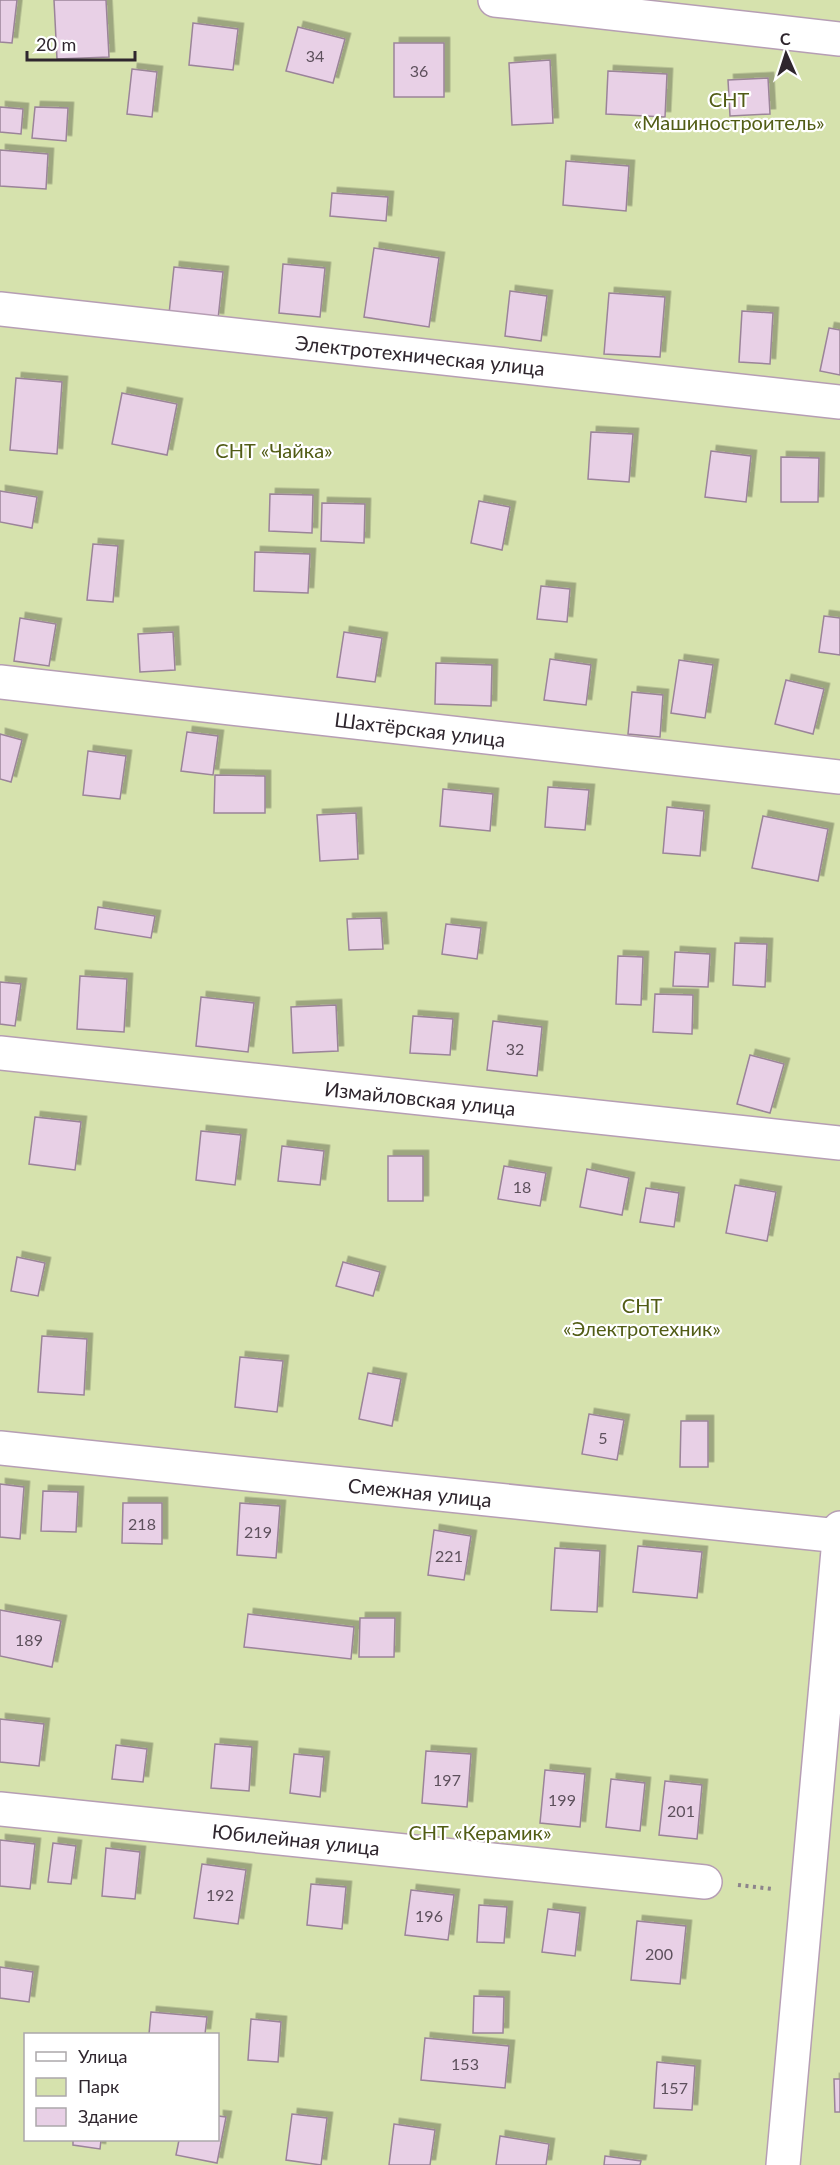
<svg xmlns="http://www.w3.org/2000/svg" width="840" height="2165" viewBox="0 0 840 2165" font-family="Lato,sans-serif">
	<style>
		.green { fill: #d6e2ad; fill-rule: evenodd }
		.building { fill: #e8d0e6; stroke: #9b8499; stroke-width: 1.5; filter: url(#shadow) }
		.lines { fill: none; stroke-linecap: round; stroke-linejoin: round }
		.minor-casing { stroke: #b69eb4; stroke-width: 36 }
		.path { stroke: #8d848c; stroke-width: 4; stroke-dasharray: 3 4.5; stroke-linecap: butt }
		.minor { stroke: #fff; stroke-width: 33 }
		.labels { text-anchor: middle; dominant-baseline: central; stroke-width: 4.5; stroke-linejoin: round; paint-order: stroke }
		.number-label { font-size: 16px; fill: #5d505c }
		.park-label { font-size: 20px; fill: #515c15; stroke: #fff }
		.street-label { font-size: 20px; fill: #2f262e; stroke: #fff }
	</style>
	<defs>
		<filter id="shadow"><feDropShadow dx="5.5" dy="-5.5" stdDeviation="0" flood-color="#0004"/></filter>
	</defs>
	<rect width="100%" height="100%" fill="#fdf3fc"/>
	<path class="green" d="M0 0H840V2165H0ZM26 2034H218V2140H26Z"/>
	<path class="building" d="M0 0H17L12 43 0 42Z
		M54 0H106L109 57 57 59Z
		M193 23 238 29 233 70 189 65Z
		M298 27 345 39 333 83 286 71Z
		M394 43H444V97H394Z
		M550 60 553 123 512 125 509 63Z
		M132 69 157 72 152 117 127 114Z
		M608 71 667 74 665 117 606 114Z
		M768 78 770 114 730 116 728 80Z
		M0 107 23 109 21 134 0 132Z
		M35 107 68 108 66 141 32 138Z
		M0 150 48 154 46 189 0 186Z
		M566 161 629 166 626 211 563 205Z
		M332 193 388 197 386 221 330 216Z
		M374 248 439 258 429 327 364 317Z
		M283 264 325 268 320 317 279 313Z
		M174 267 223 272 218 319 169 314Z
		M510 291 547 296 541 341 505 336Z
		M609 293 665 297 660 357 604 354Z
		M742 311 773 313 770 364 739 362Z
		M829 328 840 330V375L820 371Z
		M16 378 62 382 57 454 10 450Z
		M122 393 177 404 167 455 112 444Z
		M591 432 633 434 629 482 588 479Z
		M711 451 751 456 746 502 705 497Z
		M781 457 819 458 818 502H781Z
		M0 491 37 497 32 528 0 522Z
		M270 494 313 495 312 533 269 531Z
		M479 501 510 507 502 550 471 543Z
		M322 503 365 504 364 543 321 541Z
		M93 544 118 546 113 602 87 600Z
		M255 552 310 554 308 593 254 591Z
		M541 586 570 589 567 622 537 619Z
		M824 616 840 618V655L819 652Z
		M20 618 56 624 49 666 14 661Z
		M173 632 175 670 140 672 138 634Z
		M344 632 382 638 375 682 337 677Z
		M550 659 591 665 586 705 544 700Z
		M679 660 713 665 705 718 671 713Z
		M436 663 492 665 491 706 435 704Z
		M786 680 824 689 813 734 775 724Z
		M632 692 663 695 660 737 628 734Z
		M187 732 218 736 213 775 181 771Z
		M0 734 22 740 11 782 0 779Z
		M88 751 126 756 120 799 83 795Z
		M215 775 265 776V813H214Z
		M548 787 589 790 585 830 545 827Z
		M443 789 493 794 490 831 440 826Z
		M667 807 704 811 700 856 663 853Z
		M356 813 358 859 320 861 317 815Z
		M763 816 828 829 818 881 752 868Z
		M98 907 155 916 151 938 95 929Z
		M381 918 383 949 349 950 347 919Z
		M446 924 481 928 477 959 442 954Z
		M735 943 767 944 765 987 733 985Z
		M675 952 710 954 708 987 673 986Z
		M618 956 643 957 641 1005 616 1004Z
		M80 976 127 979 124 1032 77 1029Z
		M0 982 21 984 15 1026 0 1024Z
		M655 994 693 995 692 1034 653 1032Z
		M201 997 254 1003 248 1052 196 1046Z
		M336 1005 338 1051 293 1053 291 1007Z
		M413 1016 453 1019 450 1055 410 1053Z
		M493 1021 542 1027 537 1076 487 1070Z
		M750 1055 784 1064 770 1113 737 1104Z
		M35 1117 81 1122 75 1170 29 1164Z
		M201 1131 241 1135 235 1185 196 1180Z
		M282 1146 324 1151 320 1185 278 1181Z
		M388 1156H423V1201H388Z
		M504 1166 546 1173 540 1206 498 1199Z
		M587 1169 629 1178 622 1215 580 1207Z
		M735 1185 776 1192 767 1241 726 1233Z
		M646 1188 679 1193 674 1227 640 1222Z
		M17 1257 45 1263 38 1296 11 1291Z
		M343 1262 380 1272 373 1296 336 1286Z
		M42 1336 87 1339 84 1395 38 1392Z
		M240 1357 283 1361 277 1412 235 1407Z
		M368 1373 401 1379 392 1426 359 1419Z
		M589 1414 624 1420 617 1460 582 1454Z
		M681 1421H708V1467H680Z
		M0 1484 24 1487 20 1539 0 1537Z
		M43 1491 78 1492 76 1532 41 1531Z
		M123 1503H162V1544L122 1543Z
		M240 1503 280 1506 276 1558 237 1555Z
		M434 1530 471 1536 464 1580 428 1575Z
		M638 1546 702 1552 697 1598 633 1592Z
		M555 1548 600 1551 597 1612 551 1610Z
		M0 1610 61 1621 52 1667 0 1656Z
		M248 1614 354 1627 351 1659 244 1647Z
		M360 1618H395L394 1657H359Z
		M0 1719 44 1724 39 1766 0 1762Z
		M215 1744 252 1747 249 1791 211 1788Z
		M116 1745 147 1749 143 1782 112 1779Z
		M426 1751 471 1754 467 1807 422 1803Z
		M294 1754 324 1757 320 1797 290 1793Z
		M545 1770 585 1774 580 1827 540 1823Z
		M611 1779 645 1783 640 1831 606 1827Z
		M665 1781 702 1785 697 1839 659 1835Z
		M0 1840 35 1844 30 1889 0 1886Z
		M53 1843 76 1846 71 1884 48 1882Z
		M106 1848 140 1852 135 1899 102 1896Z
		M202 1864 246 1870 238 1924 194 1918Z
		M311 1884 346 1887 342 1929 307 1925Z
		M411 1890 454 1895 448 1940 405 1935Z
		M479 1905 507 1907 504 1943 477 1942Z
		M548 1909 580 1913 575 1956 542 1952Z
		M637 1921 686 1926 680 1984 631 1980Z
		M0 1967 33 1972 29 2002 0 1998Z
		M474 1996 504 1997 503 2033H473Z
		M151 2012 207 2017 205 2034H149Z
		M251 2019 281 2022 278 2062 248 2060Z
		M425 2038 509 2046 505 2088 421 2080Z
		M657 2062 695 2066 692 2110 654 2108Z
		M834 2079H840V2112H835Z
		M292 2114 327 2118 321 2165 286 2160Z
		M218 2116 226 2117 217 2163 176 2155 179 2140H218Z
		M394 2124 435 2130 430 2165H389Z
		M500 2136 549 2144 546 2165H496Z
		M73 2140H101L100 2149 73 2145Z
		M605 2156 641 2161 640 2165H604Z"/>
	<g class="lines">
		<g class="minor-casing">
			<path id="minor" d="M495 0 840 39
				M0 309 840 402
				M0 682 840 777
				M0 1053 840 1143
				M0 1448 840 1536
				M0 1809 705 1882
				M783 2165 840 1528"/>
		</g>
		<path class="path" d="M738 1885 773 1889"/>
		<use href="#minor" class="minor"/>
	</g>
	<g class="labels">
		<g class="number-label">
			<text x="315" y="55">34</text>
			<text x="419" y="70">36</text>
			<text x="515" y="1048">32</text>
			<text x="522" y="1186">18</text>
			<text x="603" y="1437">5</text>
			<text x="142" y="1523">218</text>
			<text x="258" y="1531">219</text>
			<text x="449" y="1555">221</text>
			<text x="29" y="1639">189</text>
			<text x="447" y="1779">197</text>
			<text x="562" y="1799">199</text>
			<text x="681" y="1810">201</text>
			<text x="220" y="1894">192</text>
			<text x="429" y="1915">196</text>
			<text x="659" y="1953">200</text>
			<text x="465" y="2063">153</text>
			<text x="674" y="2087">157</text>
		</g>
		<g class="park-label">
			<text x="729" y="99">СНТ<tspan x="729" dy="23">«Машиностроитель»</tspan></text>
			<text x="274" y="450">СНТ «Чайка»</text>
			<text x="642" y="1305">СНТ<tspan x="642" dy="23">«Электротехник»</tspan></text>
			<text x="480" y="1832">СНТ «Керамик»</text>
		</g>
		<g class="street-label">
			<text transform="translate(420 355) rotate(6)">Электротехническая улица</text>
			<text transform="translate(420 729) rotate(7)">Шахтёрская улица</text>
			<text transform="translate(420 1098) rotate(6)">Измайловская улица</text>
			<text transform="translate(420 1492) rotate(6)">Смежная улица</text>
			<text transform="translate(296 1839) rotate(6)">Юбилейная улица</text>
		</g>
	</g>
	<rect x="24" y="2033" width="195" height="108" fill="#ffffff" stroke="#aca8ab" stroke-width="1.5"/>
	<rect x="36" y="2052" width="30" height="9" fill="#ffffff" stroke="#aca8ab" stroke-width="1.5"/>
	<text x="78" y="2063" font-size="18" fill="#2f262e">Улица</text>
	<rect x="36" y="2078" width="30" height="18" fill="#d6e2ad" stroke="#aca8ab" stroke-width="1.5"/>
	<text x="78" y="2093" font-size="18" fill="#2f262e">Парк</text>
	<rect x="36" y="2108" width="30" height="18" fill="#e8d0e6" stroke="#aca8ab" stroke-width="1.5"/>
	<text x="78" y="2123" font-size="18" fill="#2f262e">Здание</text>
	<g transform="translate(786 54) rotate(357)" stroke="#ffffff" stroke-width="4.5" paint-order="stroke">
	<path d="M0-4.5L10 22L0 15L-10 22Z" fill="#2f262e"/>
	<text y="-9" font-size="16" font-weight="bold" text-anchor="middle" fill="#2f262e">С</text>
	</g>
	<path d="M27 51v9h108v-9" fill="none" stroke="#2f262e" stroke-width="3"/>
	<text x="36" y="51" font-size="18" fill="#2f262e" stroke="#ffffff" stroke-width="4.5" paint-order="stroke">20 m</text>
</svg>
